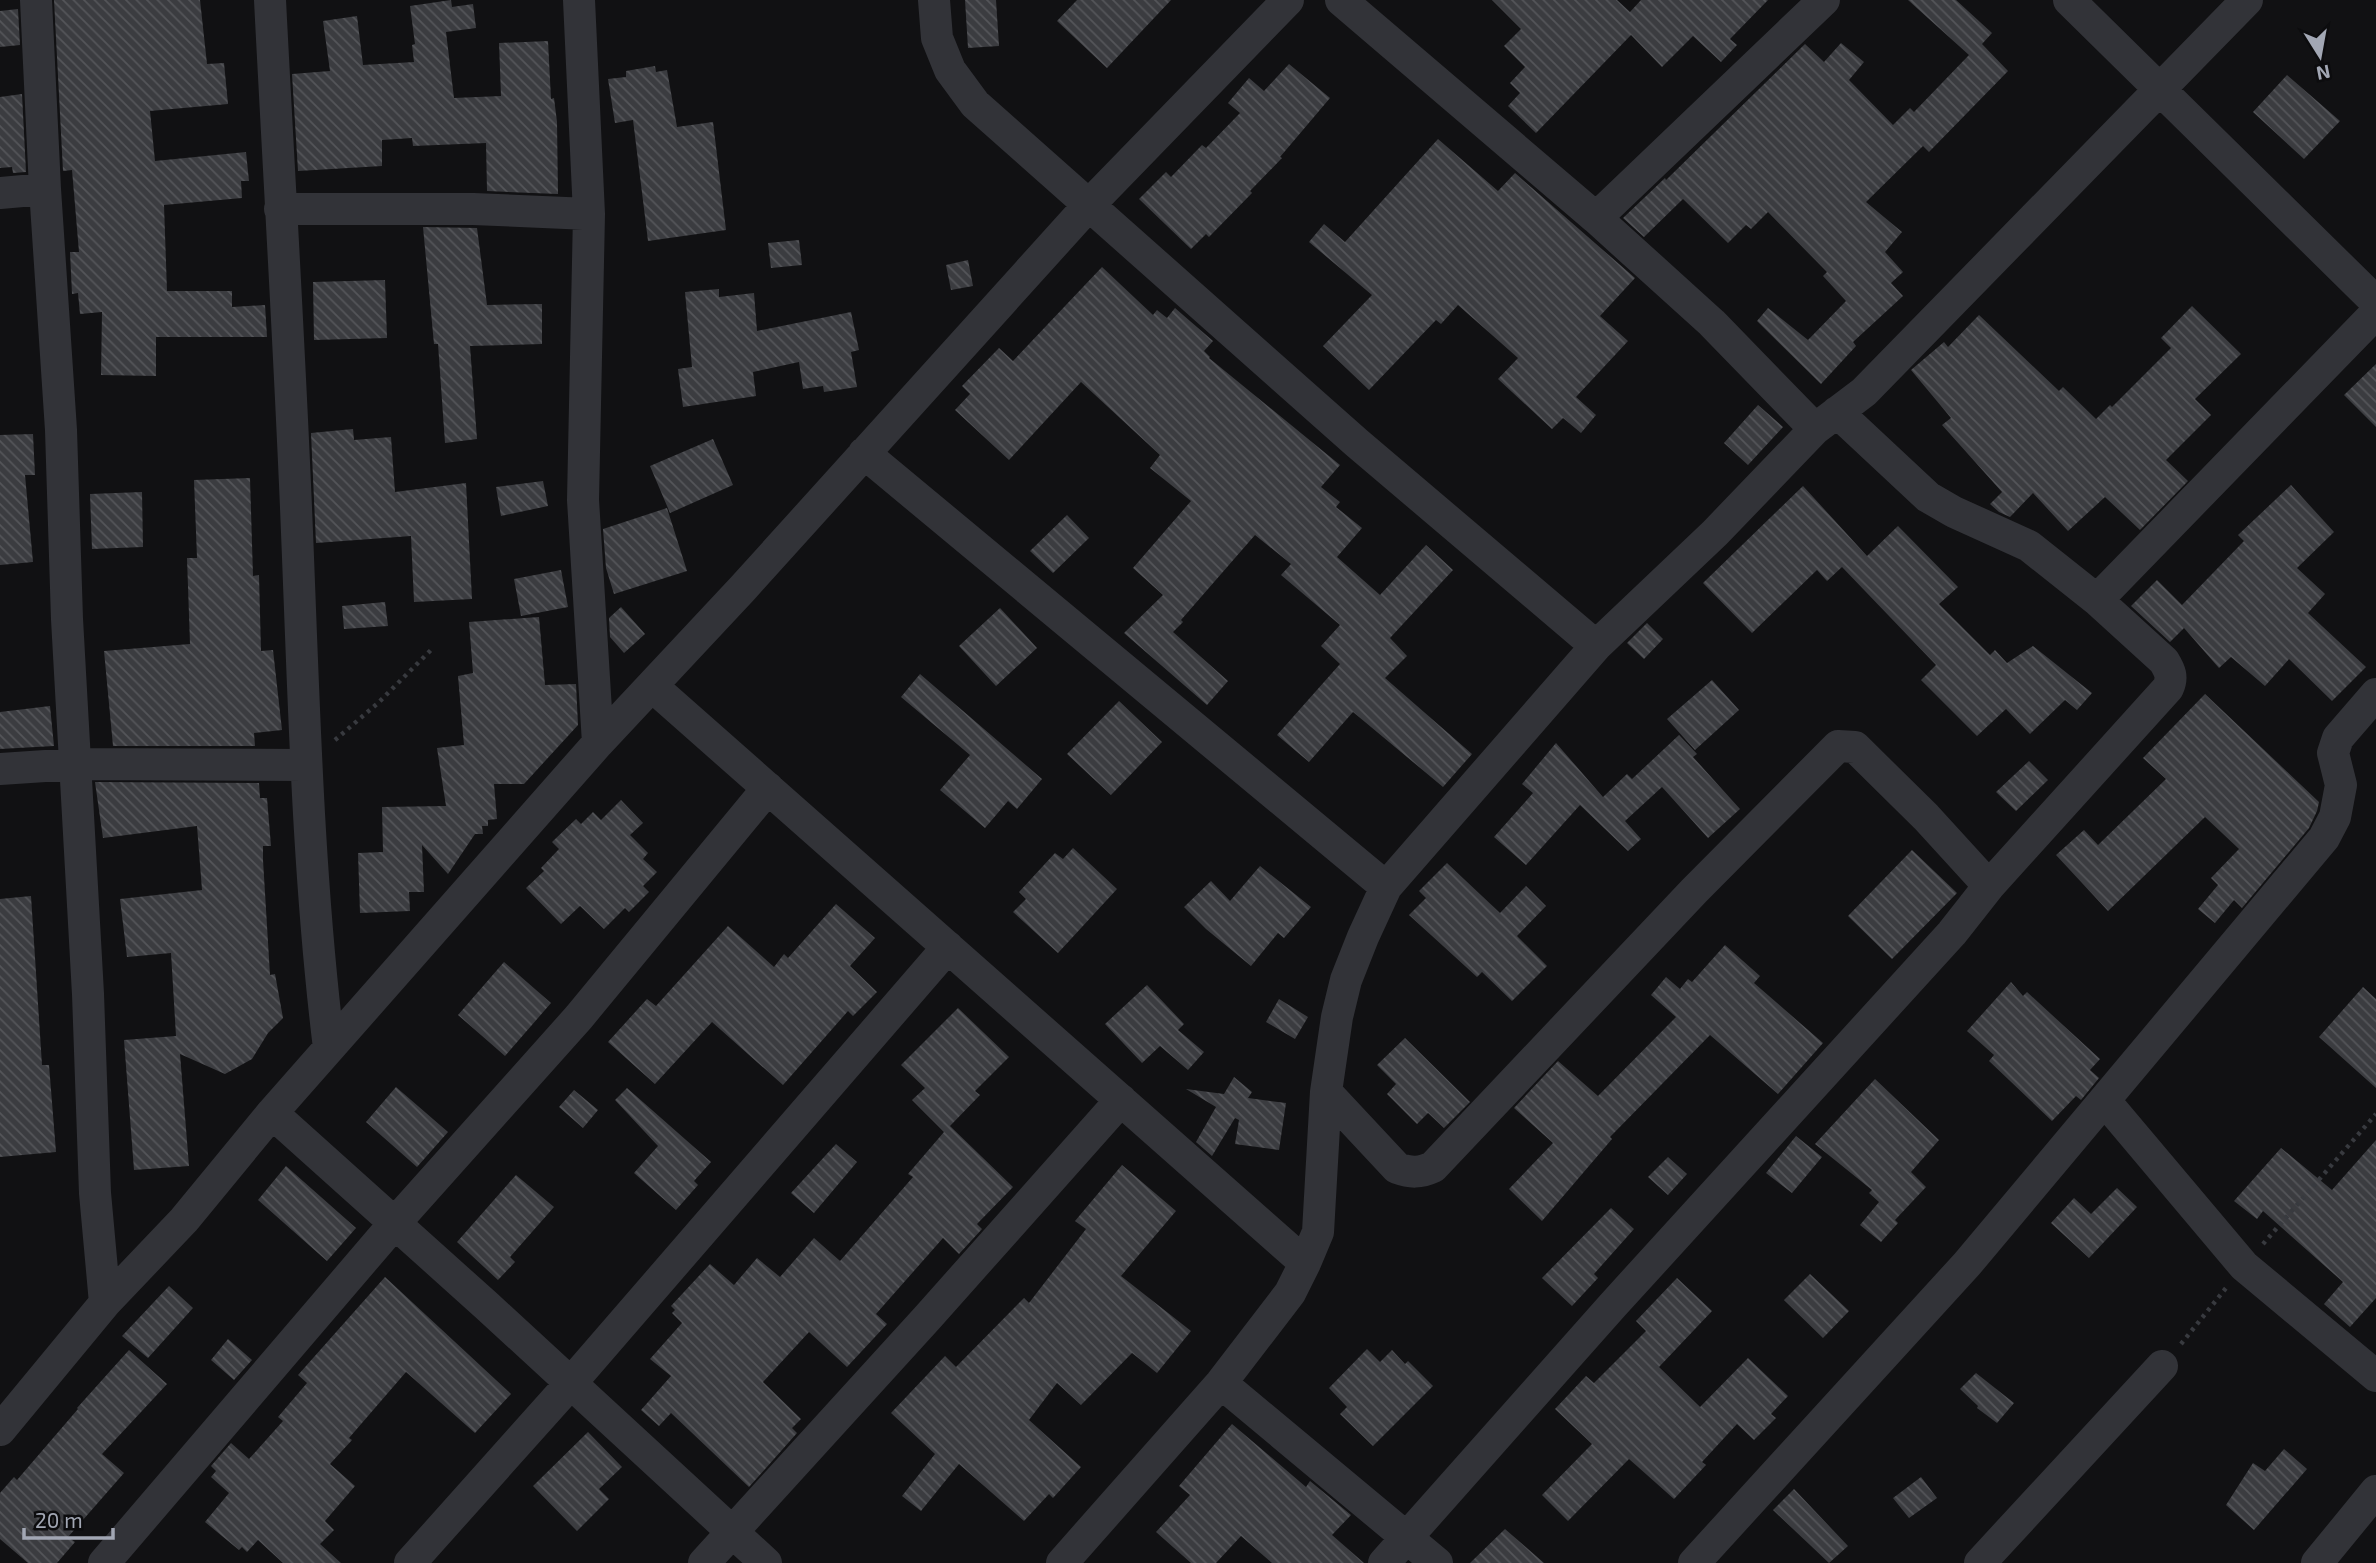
<svg xmlns="http://www.w3.org/2000/svg" width="2376" height="1563" viewBox="0 0 2376 1563" font-family="'Exo 2',sans-serif">
	<style>
		.building { fill: url(#building-back-hatch) }
		.lines { fill: none; stroke-linecap: round; stroke-linejoin: round }
		.path { stroke: #383a3f; stroke-width: 4.5; stroke-dasharray: 3.5 5; stroke-linecap: butt }
		.street { stroke: #323338; stroke-width: 32 }
	</style>
	<defs>
		<pattern id="building-back-hatch" width="6" height="6" patternUnits="userSpaceOnUse" patternTransform="scale(1.75)"><rect width="6" height="6" fill="#3b3c40"/><path d="M-1 5l2 2M0 0l6 6M5-1l2 2" fill="none" stroke="#545559"/></pattern>
	</defs>
	<rect width="100%" height="100%" fill="#111113"/>
	<path class="building" d="M54 0H200L207 64 224 63 228 104 150 111 155 161 246 152 249 181H241L242 198 164 205 167 291H232V307L265 305 267 337H156V376L101 375 102 312 80 314 78 293 72 294 70 252H79L72 170 63 171Z
		M451 0 452 7 473 4 476 28 446 32 454 98 501 96 499 43 548 41 551 99 554 98 557 122 558 194 487 191 486 143 413 146 412 138 382 140V166L298 171 292 74 330 71 323 21 357 16 363 65 414 62 412 45 415 44 410 6Z
		M965 0H996L999 46 968 48Z
		M1077 0H1171L1107 68 1057 21Z
		M1492 0H1617L1630 12 1641 0H1768L1730 39 1737 45 1721 62 1693 36 1662 67 1631 35 1536 133 1508 106 1520 93 1510 83 1525 67 1504 46 1521 29Z
		M1908 0H1956L1992 33 1982 44 2008 71 1929 152 1923 146 1866 202 1902 232 1885 252 1903 272 1891 283 1903 296 1853 342 1856 346 1821 384 1757 321 1768 308 1808 340 1846 301 1823 276 1827 272 1768 212 1751 229 1746 225 1728 243 1683 199 1644 237 1623 218 1665 178 1666 180 1805 44 1824 62 1841 43 1864 62 1849 80 1893 125 1910 108 1914 112 1969 55Z
		M18 9 20 45 0 47V11Z
		M1289 64 1330 98 1280 157 1282 158 1250 191 1252 193 1209 237 1206 234 1191 249 1139 199 1166 172 1171 177 1202 145 1206 148 1240 113 1228 103 1249 78 1264 91Z
		M655 66 656 72 667 70 677 127 713 122 726 230 648 241 633 120 615 123 608 79 626 77V71Z
		M2287 75 2340 121 2304 159 2253 112Z
		M22 94 26 172 13 173 12 167 0 168V97Z
		M1438 139 1498 191 1515 173 1635 278 1600 316 1628 341 1576 397 1596 415 1581 433 1563 418 1552 429 1498 379 1518 358 1458 305 1441 324 1436 320 1369 390 1323 346 1372 295 1309 242 1324 224 1345 242Z
		M423 227 477 228 487 305 542 304V344L470 346 477 439 445 443 438 344H434Z
		M799 240 802 265 771 268 768 243Z
		M968 260 973 286 951 290 946 265Z
		M1102 267 1153 315 1157 310 1167 318 1175 308 1213 341 1204 351 1210 357 1209 358 1340 465 1321 487 1340 502 1336 507 1362 528 1337 557 1380 595 1426 545 1453 570 1390 638 1407 656 1385 678 1472 754 1443 787 1353 712 1309 762 1277 735 1340 664 1321 646 1340 625 1281 575 1291 564 1255 535 1181 620 1183 622 1173 632 1228 681 1207 705 1124 633 1163 595 1133 568 1191 501 1150 468 1160 455 1081 382 1009 460 955 410 970 394 962 386 999 348 1013 361Z
		M385 280 387 338 314 340 313 282Z
		M719 289V297L754 293 757 331 851 312 859 350 851 352 857 387 824 392 823 386 803 389 799 362 753 372 756 396 683 407 678 369 692 367 685 292Z
		M2192 306 2241 354 2195 399 2211 415 2166 460 2188 481 2140 530 2105 497 2068 531 2033 493 2010 517 1999 512 1990 504 2002 492 1942 425 1951 418 1911 370 1944 342 1948 347 1979 315 2059 391 2063 387 2096 419 2110 405 2112 407 2171 348 2161 338Z
		M2376 364V427L2344 395Z
		M1758 405 1783 427 1748 465 1724 443Z
		M353 429 354 440 391 437 395 492 466 483 472 599 414 602 411 536 316 543 311 433Z
		M33 434 35 475H25L33 562 0 565V435Z
		M713 439 733 485 670 513 650 466Z
		M250 478 253 576 259 575 261 651 273 650 282 730 254 733 255 746H113L104 651 190 644 187 558H197L194 480Z
		M543 481 548 506 501 516 496 487Z
		M2291 485 2334 532 2297 568 2325 594 2308 613 2366 667 2332 701 2289 659 2265 686 2231 657 2219 668 2184 628 2170 642 2131 606 2157 580 2182 605 2244 541 2238 535Z
		M1803 486 1867 556 1898 526 1958 587 1939 604 1990 655 1995 650 2007 663 2033 646 2092 693 2077 710 2065 700 2030 734 2006 709 1977 736 1921 680 1936 665 1842 567 1827 581 1817 570 1752 633 1703 583Z
		M142 492 143 547 92 549 90 494Z
		M667 508 687 571 614 594 606 568 603 529Z
		M1067 515 1089 538 1053 573 1030 551Z
		M561 570 568 607 521 616 514 579Z
		M385 602 388 626 344 629 342 606Z
		M621 607 645 634 624 653 610 637 609 618Z
		M1000 608 1037 648 996 686 959 646Z
		M539 617 545 685 576 684 578 725 524 784H494L497 819 488 820V826H482L483 834H475L448 874 422 845 424 892H409L410 911 360 913 358 853 383 852 382 807 446 806 437 748 464 745 458 676 473 673 469 622Z
		M1647 623 1663 639 1644 659 1627 643Z
		M920 674 1042 779 1017 809 1008 801 985 828 940 790 970 755 901 697Z
		M1712 680 1739 710 1695 750 1667 719Z
		M2205 694 2319 802 2317 811 2309 828 2242 908 2234 900 2215 923 2198 909 2218 885 2211 878 2239 849 2205 817 2108 911 2056 855 2084 830 2098 845 2166 779 2143 758Z
		M1119 701 1162 742 1111 795 1067 754Z
		M50 706 54 746 0 749V712Z
		M1679 735 1697 754 1693 757 1740 809 1708 838 1662 787 1625 821 1641 839 1628 851 1580 805 1526 865 1494 837 1533 793 1522 784 1556 743 1603 797 1627 774 1632 779Z
		M2029 761 2048 780 2016 811 1996 792Z
		M95 782 259 783 260 798H267L271 846H263V860L270 975 275 974 283 1018 268 1033 252 1059 225 1074 180 1054 189 1166 134 1170 124 1040 176 1036 171 953 127 957 120 899 202 890 197 826 103 838Z
		M621 800 643 823 630 835 648 853 643 859 657 872 643 886 649 892 629 912 625 908 604 929 580 906 561 924 526 888 544 871 541 868 559 849 552 842 576 819 581 824 593 812 601 820Z
		M1073 848 1117 889 1058 953 1013 912 1026 899 1019 892 1055 853 1063 859Z
		M1912 850 1957 893 1892 959 1848 916Z
		M1447 863 1500 913 1526 886 1546 906 1517 936 1547 966 1512 1001 1482 972 1477 977 1409 915 1426 898 1419 891Z
		M1260 866 1311 907 1284 938 1278 933 1251 966 1206 929 1184 907 1211 881 1230 901Z
		M31 896 42 1065H49L56 1152 0 1157V899Z
		M836 904 875 938 850 966 877 992 853 1016 848 1011 783 1085 712 1022 655 1084 608 1042 647 999 656 1006 728 926 774 967 784 954 788 958Z
		M1725 945 1760 976 1754 983 1823 1043 1778 1094 1710 1035 1610 1137 1612 1139 1542 1221 1509 1189 1553 1143 1514 1108 1558 1061 1598 1096 1676 1017 1651 995 1666 977 1680 989 1688 979 1692 982Z
		M504 962 551 1003 505 1056 458 1015Z
		M2011 982 2023 996 2027 992 2100 1059 2090 1070 2099 1078 2081 1100 2076 1096 2052 1121 1989 1061 1994 1055 1967 1031Z
		M1147 985 1184 1024 1178 1030 1204 1052 1188 1070 1160 1046 1142 1063 1105 1024Z
		M2363 987 2376 999V1088L2319 1037Z
		M1279 999 1308 1017 1295 1039 1266 1022Z
		M958 1008 1009 1057 975 1091 980 1095 950 1126 1013 1187 977 1224 982 1229 959 1254 943 1238 876 1314 887 1324 847 1367 809 1332 763 1382 801 1419 792 1428 797 1433 749 1487 671 1413 659 1426 641 1410 671 1376 650 1359 682 1323 672 1313 675 1310 671 1306 710 1264 734 1285 757 1258 780 1277 814 1238 840 1261 913 1177 908 1174 944 1132 912 1100 925 1088 901 1065Z
		M1405 1038 1470 1102 1444 1128 1428 1113 1417 1124 1387 1094 1396 1084 1377 1065Z
		M1234 1077 1252 1092 1248 1098 1286 1103 1279 1150 1235 1144 1239 1120 1235 1118 1212 1156 1196 1142 1216 1107 1186 1089 1224 1094Z
		M1875 1079 1939 1140 1911 1172 1926 1187 1895 1220 1898 1223 1881 1242 1860 1225 1879 1202 1869 1193 1872 1190 1815 1144Z
		M396 1087 448 1132 417 1167 366 1122Z
		M627 1088 711 1162 694 1181 698 1185 676 1210 634 1173 658 1146 615 1100Z
		M574 1090 598 1110 583 1128 559 1107Z
		M1796 1136 1822 1157 1792 1193 1766 1173Z
		M2376 1140V1298L2350 1327 2324 1304 2343 1282 2263 1211 2257 1219 2234 1201 2281 1148 2332 1190Z
		M836 1144 857 1162 814 1213 791 1193Z
		M1668 1157 1687 1174 1668 1195 1648 1177Z
		M1122 1165 1176 1211 1121 1276 1191 1331 1157 1373 1132 1353 1081 1405 1057 1383 1029 1420 1081 1467 1053 1498 1049 1494 1024 1521 959 1464 921 1511 902 1496 935 1454 891 1413 945 1356 956 1367 1024 1298 1029 1303 1086 1229 1075 1221Z
		M286 1166 356 1228 327 1261 258 1200Z
		M516 1175 554 1207 510 1257 515 1262 498 1280 457 1242Z
		M2117 1188 2137 1207 2089 1258 2051 1223 2074 1198 2091 1214Z
		M1611 1208 1634 1229 1594 1274 1598 1278 1572 1306 1542 1278Z
		M1810 1274 1849 1311 1823 1338 1784 1300Z
		M385 1277 511 1394 475 1433 406 1372 349 1438 352 1440 330 1464 355 1486 325 1521 334 1530 320 1544 341 1563H283L258 1540 247 1552 242 1547 239 1550 205 1522 229 1493 211 1477 216 1471 211 1466 231 1443 249 1459 283 1421 278 1417 307 1383 298 1375Z
		M1677 1278 1712 1311 1659 1367 1700 1407 1748 1358 1788 1396 1771 1414 1776 1418 1754 1440 1737 1424 1702 1462 1706 1465 1674 1499 1629 1459 1568 1521 1542 1495 1592 1444 1555 1409 1586 1376 1594 1383 1646 1331 1636 1321Z
		M169 1286 193 1308 148 1358 122 1336Z
		M228 1339 252 1360 234 1380 211 1360Z
		M1367 1349 1380 1362 1392 1350 1405 1364 1408 1361 1433 1386 1373 1446 1340 1414 1347 1407 1329 1388Z
		M129 1350 167 1384 102 1454 124 1473 68 1537 75 1542 57 1563H28L0 1539V1493L14 1477 17 1480 78 1409 77 1408Z
		M1976 1373 2014 1403 1997 1423 1977 1408 1978 1406 1960 1389Z
		M1232 1424 1306 1487 1310 1481 1351 1515 1332 1535 1364 1563H1272L1241 1536 1216 1563H1191L1156 1532 1190 1495 1179 1486Z
		M588 1432 622 1467 599 1489 609 1499 577 1531 533 1486Z
		M2284 1449 2307 1469 2254 1530 2226 1505 2253 1463 2265 1471Z
		M1921 1477 1937 1498 1909 1518 1893 1498Z
		M1794 1489 1848 1546 1829 1563 1773 1510Z
		M1505 1529 1544 1563H1470Z"/>
	<g class="lines">
		<path class="path" d="M335 740 378 703 432 649
			M2263 1244 2376 1114
			M2181 1344 2226 1288"/>
		<path class="street" d="M36 0 45 189 61 430 67 619 88 994 95 1193 105 1303
			M270 0C279 177 290 355 297 532 304 705 308 877 329 1048
			M579 0 589 214 583 500 598 743
			M934 0 937 38 950 70 975 104 1357 443 1596 646
			M1341 0 1596 218 1712 323 1815 429
			M2069 0 2376 302
			M0 193 45 189
			M280 209H473L589 214
			M1596 218 1824 0
			M864 453 1386 887
			M2097 600 2376 313
			M652 686 1305 1263
			M0 769 75 764 305 765
			M1326 1092 1397 1168C1411 1173 1420 1173 1433 1167L1694 891 1838 746 1855 747 1926 817 1989 886
			M2105 1101 2244 1266 2376 1376
			M272 1113 487 1306 766 1563
			M1221 1383 1437 1563
			M0 1430 105 1303 184 1220 272 1113 598 743 743 588 1088 206 1288 0
			M104 1563 394 1224 579 1017 768 788
			M410 1563 570 1384 948 947
			M704 1563 928 1317 1121 1100
			M1062 1563 1221 1383 1290 1293 1305 1263 1318 1232 1326 1092 1337 1017 1346 980 1363 937 1386 887 1596 646 1715 533 1815 429 1864 392 2247 0
			M1384 1563 1613 1305 1952 933 1989 886 2168 688C2173 677 2170 671 2164 661L2097 600 2029 546 1954 512 1928 497 1837 412
			M1694 1563 1967 1264 2324 838 2335 817 2341 785 2333 753 2338 738 2376 694
			M1980 1563 2162 1366
			M2317 1563 2376 1491"/>
	</g>
	<g transform="translate(2320 56) rotate(169)" stroke="#0c0c0e" stroke-width="5" paint-order="stroke">
	<path d="M0-5L12 26L0 18L-12 26Z" fill="#a2a7b4"/>
	<text y="-10" font-size="19" font-weight="bold" text-anchor="middle" fill="#a2a7b4">N</text>
	</g>
	<path d="M24 1528v10h89v-10" fill="none" stroke="#a2a7b4" stroke-width="3.5"/>
	<text x="35" y="1528" font-size="21" fill="#a2a7b4" stroke="#0c0c0e" stroke-width="5" paint-order="stroke">20 m</text>
</svg>
